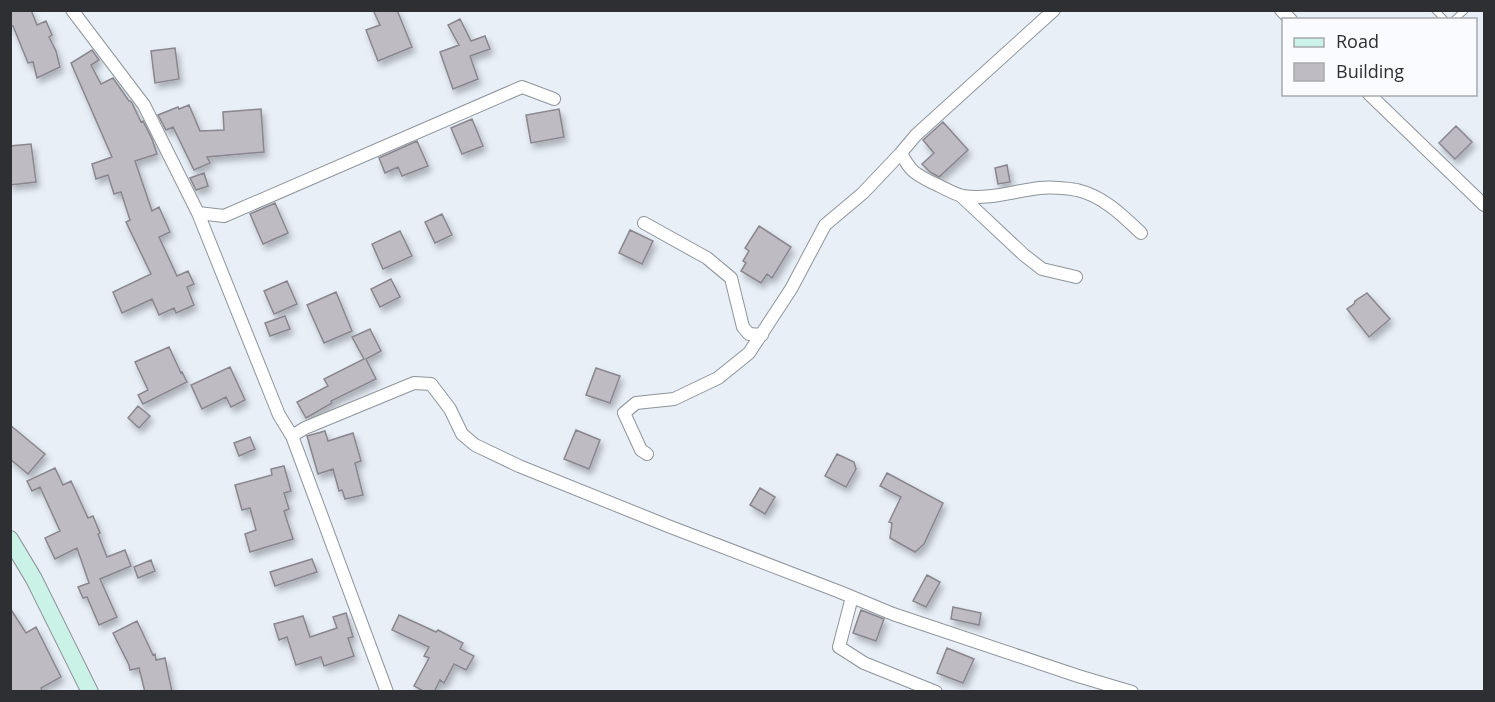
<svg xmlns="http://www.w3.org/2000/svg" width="1495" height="702" viewBox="0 0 1495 702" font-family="'Open Sans',sans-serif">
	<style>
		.building { fill: #bebbc3; stroke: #89868e; stroke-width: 1.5; filter: url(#shadow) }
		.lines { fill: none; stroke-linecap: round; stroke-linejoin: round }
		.lane-casing { stroke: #8e949b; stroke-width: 8 }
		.street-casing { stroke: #8e949b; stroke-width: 14 }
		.secondary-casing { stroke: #8e949b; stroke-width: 18 }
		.lane { stroke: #fff; stroke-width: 6 }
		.street { stroke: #fff; stroke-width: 12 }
		.secondary { stroke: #cbf2e7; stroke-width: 16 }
	</style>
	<defs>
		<filter id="shadow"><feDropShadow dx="3" dy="5" stdDeviation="3" flood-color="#0004"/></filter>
	</defs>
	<rect width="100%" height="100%" fill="#e8eff6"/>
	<path class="building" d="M10 10H31L37 25 46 21 52 35 49 37 56 51 60 67 37 78 33 62 28 63 13 26 10 27Z
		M373 10H397L412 47 378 61 366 30 380 25Z
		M460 19 471 41 485 36 490 49 470 56 478 79 453 89 440 52 459 45 448 25Z
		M175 48 179 79 155 83 151 51Z
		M92 50 99 60 91 65 101 84 113 78 129 101H130L132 103 141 122 143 121 152 139 157 154 135 161 152 211 159 207 170 232 159 237 177 276 188 271 194 284 187 287 194 305 176 313 174 308 159 315 152 299 122 313 113 292 151 274 126 222 130 220 121 192 114 194 108 175 96 179 92 164 112 157 71 63Z
		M189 105 200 131 224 130 223 112 261 109 264 152 207 157 210 163 194 170 173 127 166 130 158 115 178 107 179 109Z
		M559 109 564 137 531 143 526 115Z
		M472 119 483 146 462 154 451 128Z
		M943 122 968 150 939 177 930 172 922 164 934 153 923 140Z
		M1456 126 1472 142 1455 159 1439 143Z
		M417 141 428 166 402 176 398 167 385 173 379 158Z
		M31 144 36 182 10 185V146Z
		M1007 165 1010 182 998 184 995 168Z
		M204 173 208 186 196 190 190 178Z
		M275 203 288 233 263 244 250 214Z
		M442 214 452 235 435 243 425 222Z
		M759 226 791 247 772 278 767 274 761 283 741 271 746 263 743 261 749 251 745 248Z
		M630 230 653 241 642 264 619 253Z
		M400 231 412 256 383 269 372 244Z
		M391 279 400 297 380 307 371 289Z
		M287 281 297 304 274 314 264 291Z
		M336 292 352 331 324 343 307 305Z
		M1367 293 1390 319 1369 337 1347 309 1354 304 1355 301Z
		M285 316 290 329 270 336 265 323Z
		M370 329 381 351 366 359 376 379 331 401 332 403 306 418 297 402 328 386 324 379 364 359 352 337Z
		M169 347 181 373 182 372 187 382 143 404 138 395 148 390 135 362Z
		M230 367 245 400 231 407 226 397 202 409 191 385Z
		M596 368 620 376 610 403 586 395Z
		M138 406 150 416 139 428 128 418Z
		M10 425 45 454 28 474 10 459Z
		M576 430 600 440 589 469 564 459Z
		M325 431 328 441 353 433 361 461 355 463 363 495 345 499 342 490 339 491 333 469 318 474 307 436Z
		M250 437 255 449 239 456 234 443Z
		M837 454 854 462 856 469 846 487 825 476Z
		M284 466 291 491 284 493 289 509 284 511 293 539 250 552 245 534 256 530 250 508 242 510 235 485 272 475 271 469Z
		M55 468 63 485 71 481 88 518 93 516 100 533 98 534 107 557 125 550 131 566 100 579 117 617 99 625 87 597 83 598 78 587 89 583 77 548 55 559 45 538 60 531 40 487 32 491 27 481Z
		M887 473 943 503 924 544 915 552 890 538 892 523 889 522 901 497 880 486Z
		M760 488 775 497 765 514 750 505Z
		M312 559 317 572 275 586 270 572Z
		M151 560 155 571 138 578 134 567Z
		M927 575 940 582 926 607 913 601Z
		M953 607 981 613 979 625 951 619Z
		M10 608 26 633 36 627 61 677 41 688 43 692H10Z
		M861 610 884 619 876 641 853 633Z
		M346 613 353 637 348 638 354 656 324 666 321 657 296 665 287 637 279 640 274 624 303 616 310 637 337 628 333 617Z
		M399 615 436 632 438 630 463 643 460 649 474 656 466 670 454 664 444 683 440 680 434 692H425L414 686 429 658 424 656 429 647 392 630Z
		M137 621 153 655 155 654 156 660 165 658 172 692H145L139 668 130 670 129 665 113 633Z
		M947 648 974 659 963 683 937 673Z"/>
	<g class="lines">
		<g class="lane-casing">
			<path id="lane" d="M1435 10 1445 20
				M1454 20 1465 10"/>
		</g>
		<g class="street-casing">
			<path id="street" d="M72 10 144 105 198 213 279 415 292 436 387 692
				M1281 10 1291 20
				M1369 94 1484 205
				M901 153C910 171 915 174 933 183 943 187 953 194 963 196 989 200 1014 191 1040 188 1050 187 1067 188 1077 190 1103 196 1122 215 1141 233
				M960 195 1024 255 1042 269 1076 277
				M198 213 224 216 522 87 554 99
				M644 223 707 258 731 278 743 327 749 334 762 335
				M292 436 305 428 414 383 431 384 450 409 462 434 475 445 519 466 668 526 840 592 893 614 1078 676 1132 692
				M647 454 641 450 624 413 636 403 674 399 718 378 749 353 791 289 825 225 863 193 900 154 916 135 1054 10
				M852 597 839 647 864 663 936 692"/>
		</g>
		<g class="secondary-casing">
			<path id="secondary" d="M10 539 34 579 90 692"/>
		</g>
		<use href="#lane" class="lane"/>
		<use href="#street" class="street"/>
		<use href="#secondary" class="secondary"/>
	</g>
	<rect width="1495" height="702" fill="none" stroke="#2d2f32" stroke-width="24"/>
	<rect x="1282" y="18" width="195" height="78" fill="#f9fbfe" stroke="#a7a9ac" stroke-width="1.5"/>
	<rect x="1294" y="38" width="30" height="9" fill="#cbf2e7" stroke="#a7a9ac" stroke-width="1.5"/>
	<text x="1336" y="48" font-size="18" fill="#2d2f32">Road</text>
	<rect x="1294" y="63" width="30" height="18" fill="#bebbc3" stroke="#a7a9ac" stroke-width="1.5"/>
	<text x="1336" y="78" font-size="18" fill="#2d2f32">Building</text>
</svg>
